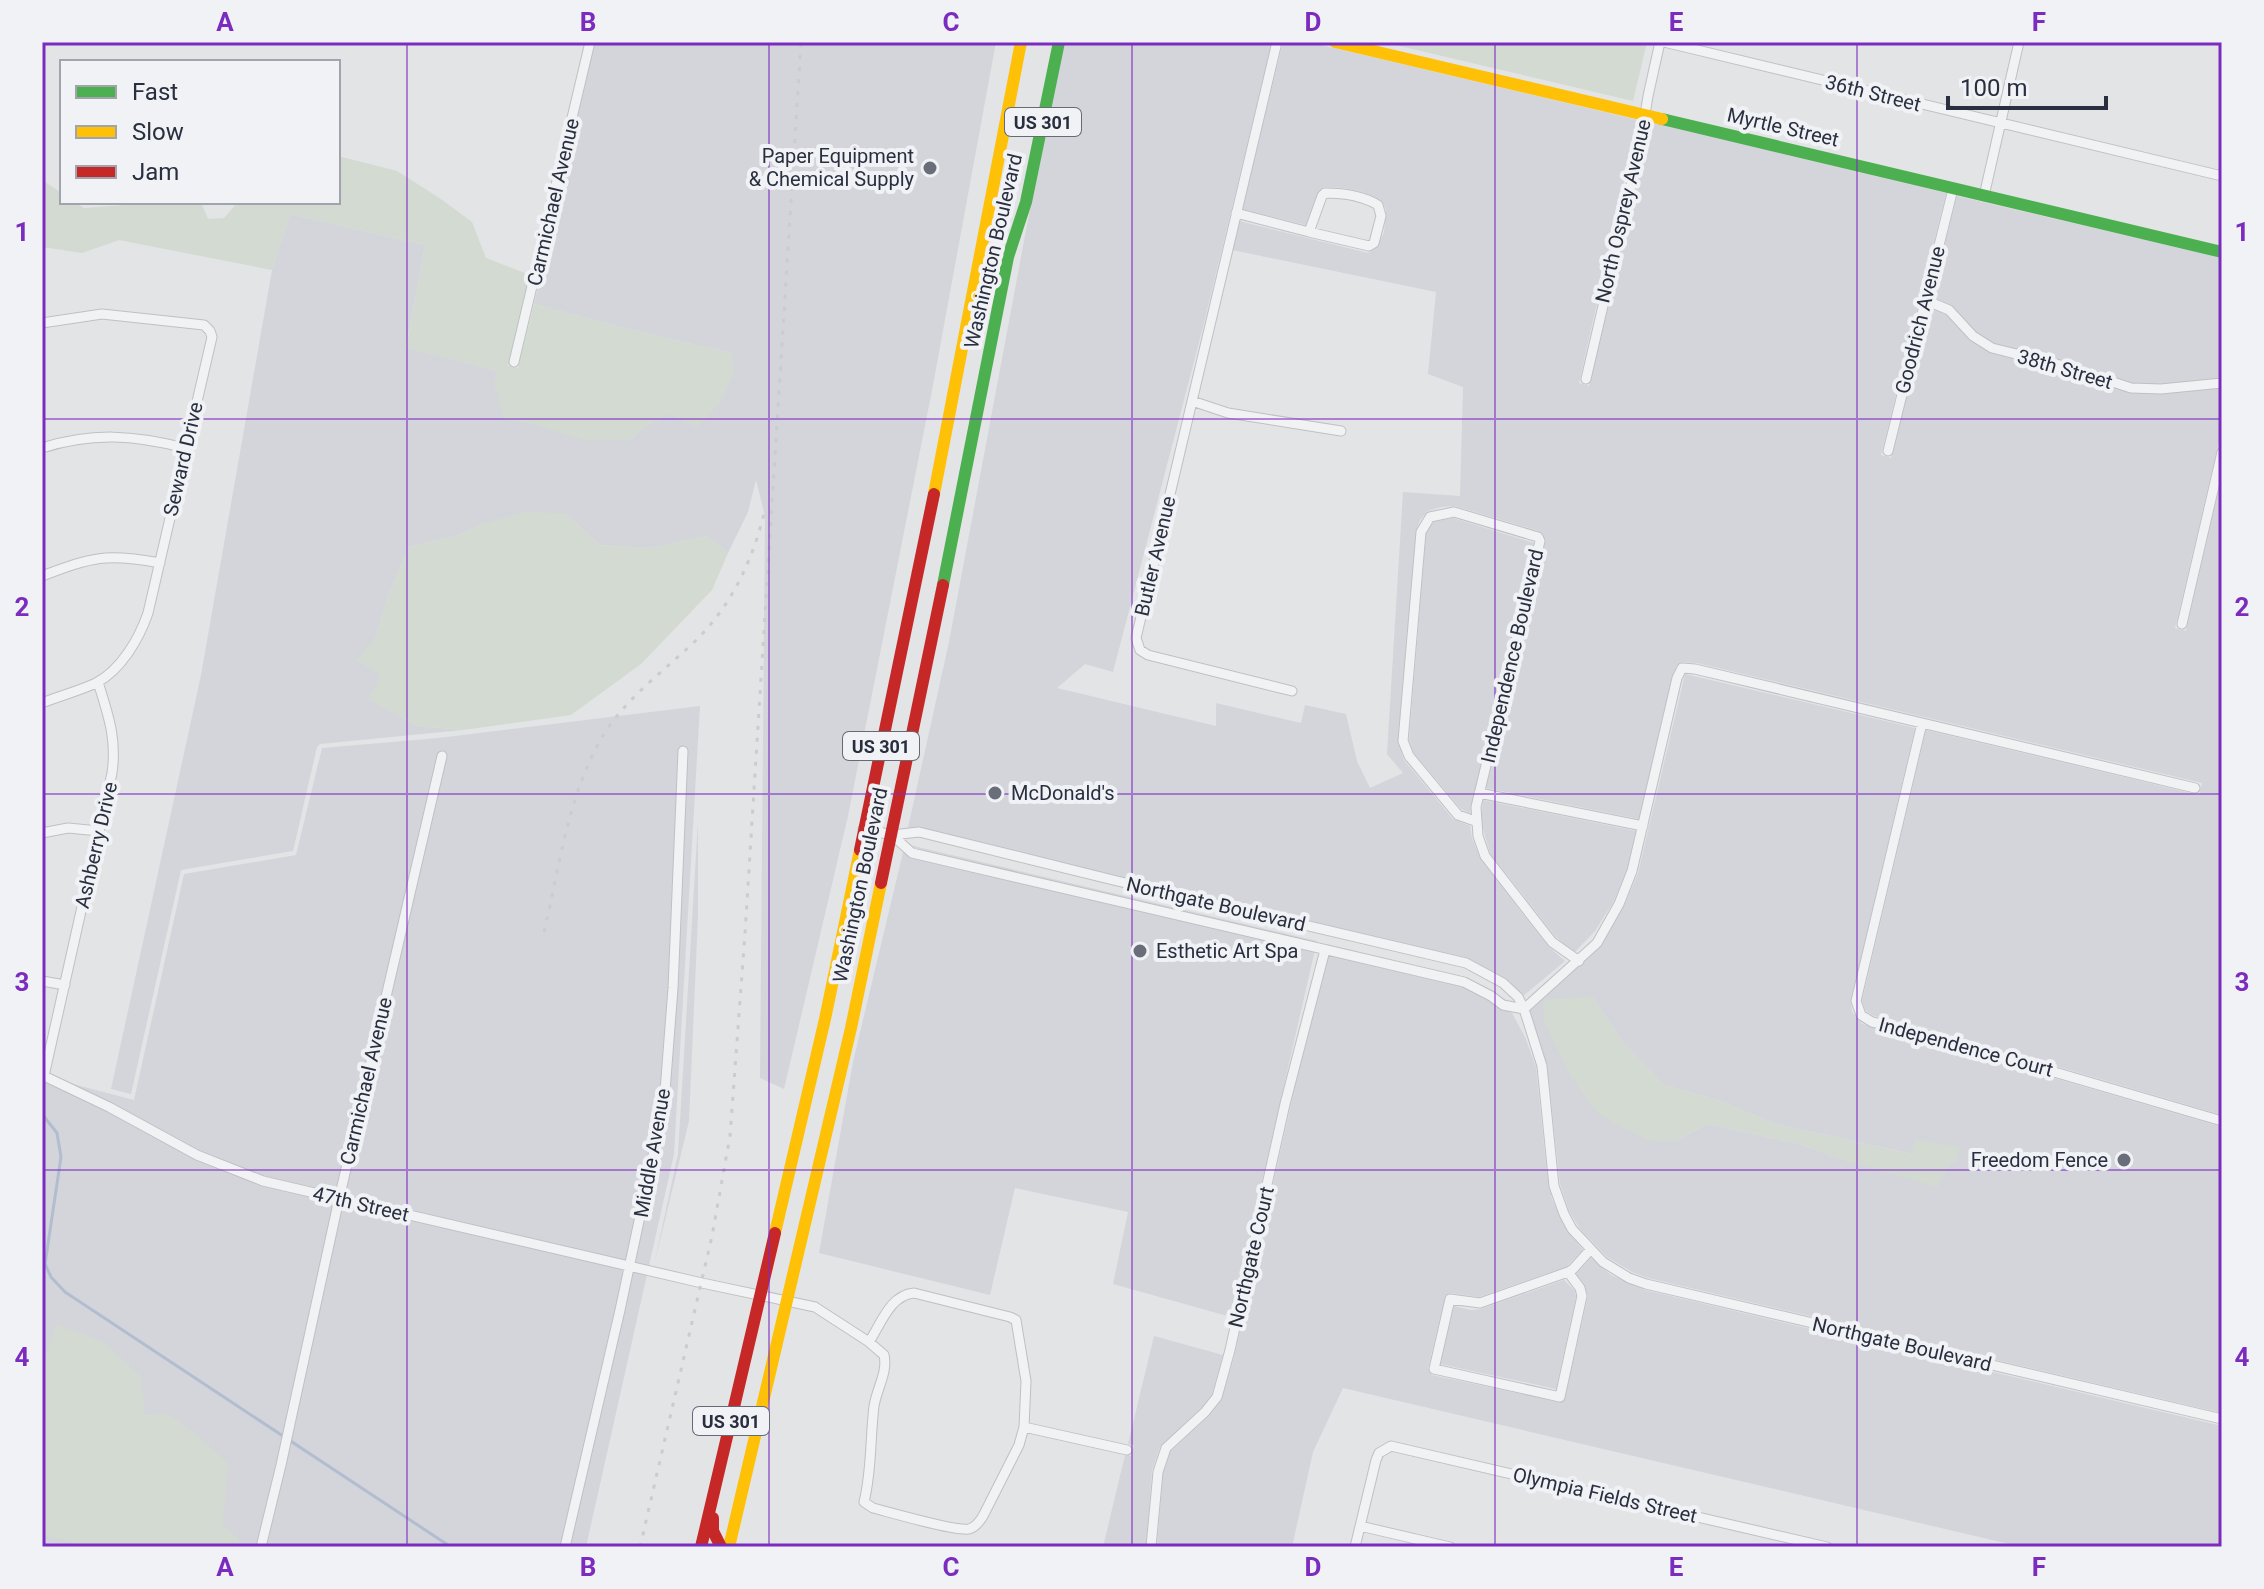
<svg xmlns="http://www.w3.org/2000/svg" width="2264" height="1589" viewBox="0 0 2264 1589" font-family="Roboto,sans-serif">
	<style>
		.built { fill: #d3d5db; fill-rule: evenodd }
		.green { fill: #d2dad2 }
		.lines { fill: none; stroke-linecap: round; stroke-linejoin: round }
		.stream { stroke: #b2bdd0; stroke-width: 3 }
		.street-casing { stroke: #bfc0c3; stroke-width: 11 }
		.street { stroke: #f1f2f4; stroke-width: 9 }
		.fast { stroke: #4caf50; stroke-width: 12 }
		.slow { stroke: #ffc107; stroke-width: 12 }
		.jam { stroke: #c62828; stroke-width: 12 }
		.rail { stroke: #cbccce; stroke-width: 3; stroke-dasharray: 4 8; stroke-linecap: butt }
		.grid { fill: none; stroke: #7b2cbf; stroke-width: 2; stroke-opacity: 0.55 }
		.poi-dot { fill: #6a6e79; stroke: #f0f2f6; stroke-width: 3 }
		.labels { text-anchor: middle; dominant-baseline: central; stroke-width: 8; stroke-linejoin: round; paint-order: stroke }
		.shield { fill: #f0f2f6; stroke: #656a76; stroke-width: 2 }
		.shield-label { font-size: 18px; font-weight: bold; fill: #2a2f3f }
		.street-label { font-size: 20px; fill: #2a2f3f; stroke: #f0f2f6 }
		.poi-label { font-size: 20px; fill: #2a2f3f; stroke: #f0f2f6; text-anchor: end }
		.neatline { fill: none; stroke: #7b2cbf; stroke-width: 3 }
		.grid-label { font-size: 26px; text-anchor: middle; font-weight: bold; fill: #7b2cbf }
	</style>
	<rect width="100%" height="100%" fill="#e2e4e6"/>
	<path class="built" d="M595 42H996L933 385 848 816 784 1089 760 1078 765 516 756 480 748 512 728 553 707 536 650 548 600 545 565 513 482 524 459 535 409 547 388 596 375 639 381 676 369 699 417 726 463 730 320 744 317 747 293 851 181 870 131 1094 111 1089 201 675 272 270 290 214 425 245 406 347 497 371 504 418 630 440 644 427 669 413 732 353 632 330 534 304Z
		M1064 42H1272L1203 327 1113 672 1085 664 1057 688 1216 726V703L1301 723 1305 705 1346 714 1357 761 1370 788 1403 773 1387 754 1403 492 1460 496 1463 387 1428 374 1436 292 1232 250 1239 221 1368 253 1377 248 1384 232 1386 209 1381 200 1363 192 1344 188 1325 187 1319 191 1306 225 1242 209 1283 42H1308L1638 120 1579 383 1589 386 1644 152 1649 122 1946 193 1881 455 1891 458 1957 196 2222 258V428L2175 628 2186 631 2222 476V762L2220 771 2222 773V1115L1916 1025 1874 1016 1865 1010 1862 1001 1926 730 2199 795 2202 783 1697 663 1683 662 1677 665 1672 677 1639 819 1486 788 1545 542 1539 531 1455 506 1441 507 1428 511 1420 520 1416 531 1398 741 1404 760 1453 819 1470 826 1472 838 1481 860 1548 946 1565 961 1517 1001 1504 988 1478 970 907 832 949 642 1030 209Z
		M1453 518 1534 543 1470 813 1461 809 1413 752 1409 740 1426 534 1433 522Z
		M1685 674 1915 728 1851 1000 1852 1012 1862 1024 1913 1037 2222 1127V1413L1648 1278 1632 1272 1607 1257 1580 1229 1569 1211 1560 1184 1547 1064 1535 1031 1524 1011 1603 939 1624 906 1638 873ZM1592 996 1624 1044 1664 1085 1718 1100 1776 1124 1912 1154 1959 1147 1957 1160 1949 1165 1937 1186 1841 1159 1799 1144 1707 1124 1676 1141Z
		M700 706 674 1154 586 1547H42V1076L134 1100 184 874 296 855 322 748 438 738Z
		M1483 800 1636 831 1627 870 1614 901 1595 931 1574 953 1556 937 1490 853 1481 821Z
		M698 822V916L689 1121 654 1265 678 1154Z
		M905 844 1317 941 1231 1317 1113 1284 1128 1212 1015 1188 990 1295 819 1253 853 1062Z
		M1327 944 1464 977 1491 992 1512 1013 1525 1037 1536 1067 1547 1174 1552 1199 1568 1232 1583 1250 1566 1267 1479 1297 1451 1293 1445 1298 1428 1368 1432 1375 1559 1402 1565 1398 1588 1296 1584 1284 1576 1274 1591 1258 1611 1275 1645 1290 2222 1426V1547H2022L1343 1388 1313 1452 1292 1547H1157L1163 1473 1170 1452 1209 1416 1221 1401 1234 1358Z
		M1564 1280 1575 1291 1576 1297 1556 1389 1440 1364 1454 1306 1471 1310 1481 1309Z
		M1154 1336 1223 1355 1212 1394 1202 1407 1160 1447 1152 1470 1146 1547H1103L1125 1455 1131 1456 1134 1445 1128 1444Z"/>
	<path class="green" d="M1383 42H1647L1633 101Z
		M338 156 397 171 441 199 472 222 486 258 530 275 508 366 518 368 534 304 632 330 732 353 734 374 720 403 697 427 669 414 644 427 630 440 585 441 536 425 504 418 494 384 497 371 406 348 425 245 290 214 272 270 119 240 82 253 42 247V180L62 193V202H75L84 208 139 204 143 202H201L208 219 224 218 238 202H338Z
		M523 512 565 513 600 545 650 548 707 536 728 553 712 590 641 664 571 715 463 730 417 726 368 699 381 676 356 660 375 639 388 596 409 547 459 535 482 524Z
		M1592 996 1624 1044 1664 1085 1718 1100 1776 1124 1911 1154 1915 1139 1960 1147 1957 1160 1949 1165 1937 1187 1841 1159 1799 1144 1707 1124 1676 1141H1651L1624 1129 1597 1112 1571 1077 1544 1021 1543 1000Z
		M56 1324 104 1342 141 1377 145 1415 167 1413 192 1431 229 1464 222 1524 240 1540 239 1547H91L42 1535V1371Z"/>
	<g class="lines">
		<path class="stream" d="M42 1114 57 1133 61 1157 45 1264 51 1277 65 1292 451 1547"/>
		<g class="street-casing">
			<path id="street" d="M1277 42 1136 638 1140 650 1148 655 1292 691
				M1664 42 2222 176
				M1325 193C1343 193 1363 196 1378 205L1381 216 1374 243 1369 246 1309 232 1322 196Z
				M1984 196 2019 42
				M1236 213 1309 232
				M1925 300 1949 310 1973 336 1992 348 2068 367 2131 388 2161 389 2222 383
				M42 323 102 314 204 325 210 331 212 337 148 613C139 639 121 670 96 683 79 691 59 696 42 703
				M514 362 590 42
				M1586 379 1639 151 1648 96 1660 42
				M1192 401 1228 413 1341 431
				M42 448C93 432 134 435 185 448
				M1888 451 1953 189
				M42 576C93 557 105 553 160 563
				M2182 624 2222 452
				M98 682C108 715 117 738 112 773L44 1076 109 1107 197 1155 263 1181 702 1283 815 1307 869 1342 884 1355C888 1372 877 1388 874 1406 870 1438 872 1470 864 1502L873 1508C889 1512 957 1532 969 1529 976 1527 980 1521 983 1516L1019 1445 1024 1427 1026 1381 1016 1320 1010 1317 914 1293C890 1295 881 1324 869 1342
				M1922 723 1856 1001 1861 1015 1872 1022 1914 1031 2222 1121
				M1479 793 1643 826
				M1475 821 1458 815 1409 756 1403 741 1421 532 1430 517 1454 512 1538 537 1540 541 1476 807 1478 836 1485 856 1552 942 1579 961
				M863 829 892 835 919 832 1113 880 1466 963 1503 983 1518 997 1524 1009 1542 1066 1554 1186 1564 1214 1572 1229 1603 1262 1629 1278 1646 1284 2222 1419
				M42 833 68 828 99 831
				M892 835 912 853 1464 982 1491 996 1503 1005 1524 1009
				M42 981 65 985
				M1524 1009 1597 943 1619 904 1632 871 1677 678 1682 668 1695 669 2195 788
				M1568 1272 1580 1288 1582 1296 1560 1397 1434 1369 1450 1299 1480 1303Z
				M1568 1272 1573 1269 1591 1249
				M1024 1427 1127 1450
				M1360 1526 1450 1547
				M261 1547 281 1465 339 1199 442 756
				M565 1547 620 1310 664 1104 673 988 683 751
				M1151 1547 1158 1472 1166 1448 1205 1412 1217 1397 1230 1350 1285 1104 1325 950
				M1355 1547 1376 1460 1379 1453 1391 1446 1827 1547"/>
		</g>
		<use href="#street" class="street"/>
		<path class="fast" d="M1662 119 2222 252
			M943 585 1008 257 1026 202 1059 42"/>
		<path class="slow" d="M1335 42 1662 119
			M934 494 1021 42
			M775 1233 825 1019 860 850
			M729 1547 851 1028 881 883"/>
		<path class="jam" d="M860 850 934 494
			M881 883 943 585
			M713 1518V1531L721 1547
			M701 1547 775 1233"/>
		<path class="rail" d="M544 932C560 865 569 786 608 728 630 696 662 672 690 646 729 610 751 565 764 514
			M640 1547 712 1236 730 1136 745 933 801 42"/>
	</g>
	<path class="grid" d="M407 42V1547M769 42V1547M1132 42V1547M1495 42V1547M1857 42V1547M42 419H2222M42 794H2222M42 1170H2222"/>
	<g class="poi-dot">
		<circle cx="930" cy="168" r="8"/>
		<circle cx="995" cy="793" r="8"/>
		<circle cx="1140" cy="951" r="8"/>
		<circle cx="2124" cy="1160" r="8"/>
	</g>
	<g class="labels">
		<g class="shield">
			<rect x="1005" y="108" width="76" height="28" rx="6"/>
			<rect x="843" y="732" width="76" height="28" rx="6"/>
			<rect x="693" y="1407" width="76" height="28" rx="6"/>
		</g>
		<g class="shield-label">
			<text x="1043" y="122">US 301</text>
			<text x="881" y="746">US 301</text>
			<text x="731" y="1421">US 301</text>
		</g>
		<g class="street-label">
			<text transform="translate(1873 93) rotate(14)">36th Street</text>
			<text transform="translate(1783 127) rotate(13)">Myrtle Street</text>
			<text transform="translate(553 202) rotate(-77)">Carmichael Avenue</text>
			<text transform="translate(1623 211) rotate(-77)">North Osprey Avenue</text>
			<text transform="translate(993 251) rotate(-77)">Washington Boulevard</text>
			<text transform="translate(1920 320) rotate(-76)">Goodrich Avenue</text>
			<text transform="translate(2065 369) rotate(16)">38th Street</text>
			<text transform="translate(183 459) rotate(-77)">Seward Drive</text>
			<text transform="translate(1155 556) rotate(-77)">Butler Avenue</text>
			<text transform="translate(1512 656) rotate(-77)">Independence Boulevard</text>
			<text transform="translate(96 845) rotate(-77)">Ashberry Drive</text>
			<text transform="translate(860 885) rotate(-78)">Washington Boulevard</text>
			<text transform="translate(1216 904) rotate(13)">Northgate Boulevard</text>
			<text transform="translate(1966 1047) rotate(15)">Independence Court</text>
			<text transform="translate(366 1081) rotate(-77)">Carmichael Avenue</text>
			<text transform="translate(652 1153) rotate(-80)">Middle Avenue</text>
			<text transform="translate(361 1204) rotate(13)">47th Street</text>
			<text transform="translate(1251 1257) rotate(-77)">Northgate Court</text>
			<text transform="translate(1902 1344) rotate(13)">Northgate Boulevard</text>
			<text transform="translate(1605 1495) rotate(13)">Olympia Fields Street</text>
		</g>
		<g class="poi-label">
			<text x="914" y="156">Paper Equipment<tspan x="914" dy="23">&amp; Chemical Supply</tspan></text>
			<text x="1011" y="793" text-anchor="start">McDonald's</text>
			<text x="1156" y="951" text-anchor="start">Esthetic Art Spa</text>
			<text x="2108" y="1160">Freedom Fence</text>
		</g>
	</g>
	<rect width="2264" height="1589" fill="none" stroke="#f0f2f6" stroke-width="88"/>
	<rect x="60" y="60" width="280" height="144" fill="#f0f2f6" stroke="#a1a4ad" stroke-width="2"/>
	<rect x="76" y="86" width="40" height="12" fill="#4caf50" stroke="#a1a4ad" stroke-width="2"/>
	<text x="132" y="100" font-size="24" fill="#2a2f3f">Fast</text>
	<rect x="76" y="126" width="40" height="12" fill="#ffc107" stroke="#a1a4ad" stroke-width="2"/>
	<text x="132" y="140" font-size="24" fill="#2a2f3f">Slow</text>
	<rect x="76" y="166" width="40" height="12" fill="#c62828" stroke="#a1a4ad" stroke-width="2"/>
	<text x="132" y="180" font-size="24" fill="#2a2f3f">Jam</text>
	<path d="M1948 96v12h158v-12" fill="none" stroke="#2a2f3f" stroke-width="4"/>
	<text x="1960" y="96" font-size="24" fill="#2a2f3f" stroke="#f0f2f6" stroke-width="6" paint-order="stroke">100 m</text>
	<rect x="44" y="44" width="2176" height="1501" class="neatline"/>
	<g class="grid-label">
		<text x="225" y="31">A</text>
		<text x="588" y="31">B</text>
		<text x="951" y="31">C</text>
		<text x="1313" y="31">D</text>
		<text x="1676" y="31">E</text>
		<text x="2039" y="31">F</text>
		<text x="22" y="241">1</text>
		<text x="2242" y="241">1</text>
		<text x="22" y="616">2</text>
		<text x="2242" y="616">2</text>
		<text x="22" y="991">3</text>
		<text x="2242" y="991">3</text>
		<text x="22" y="1366">4</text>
		<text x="2242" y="1366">4</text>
		<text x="225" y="1576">A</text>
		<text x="588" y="1576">B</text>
		<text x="951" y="1576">C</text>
		<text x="1313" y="1576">D</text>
		<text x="1676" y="1576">E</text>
		<text x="2039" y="1576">F</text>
	</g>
</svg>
